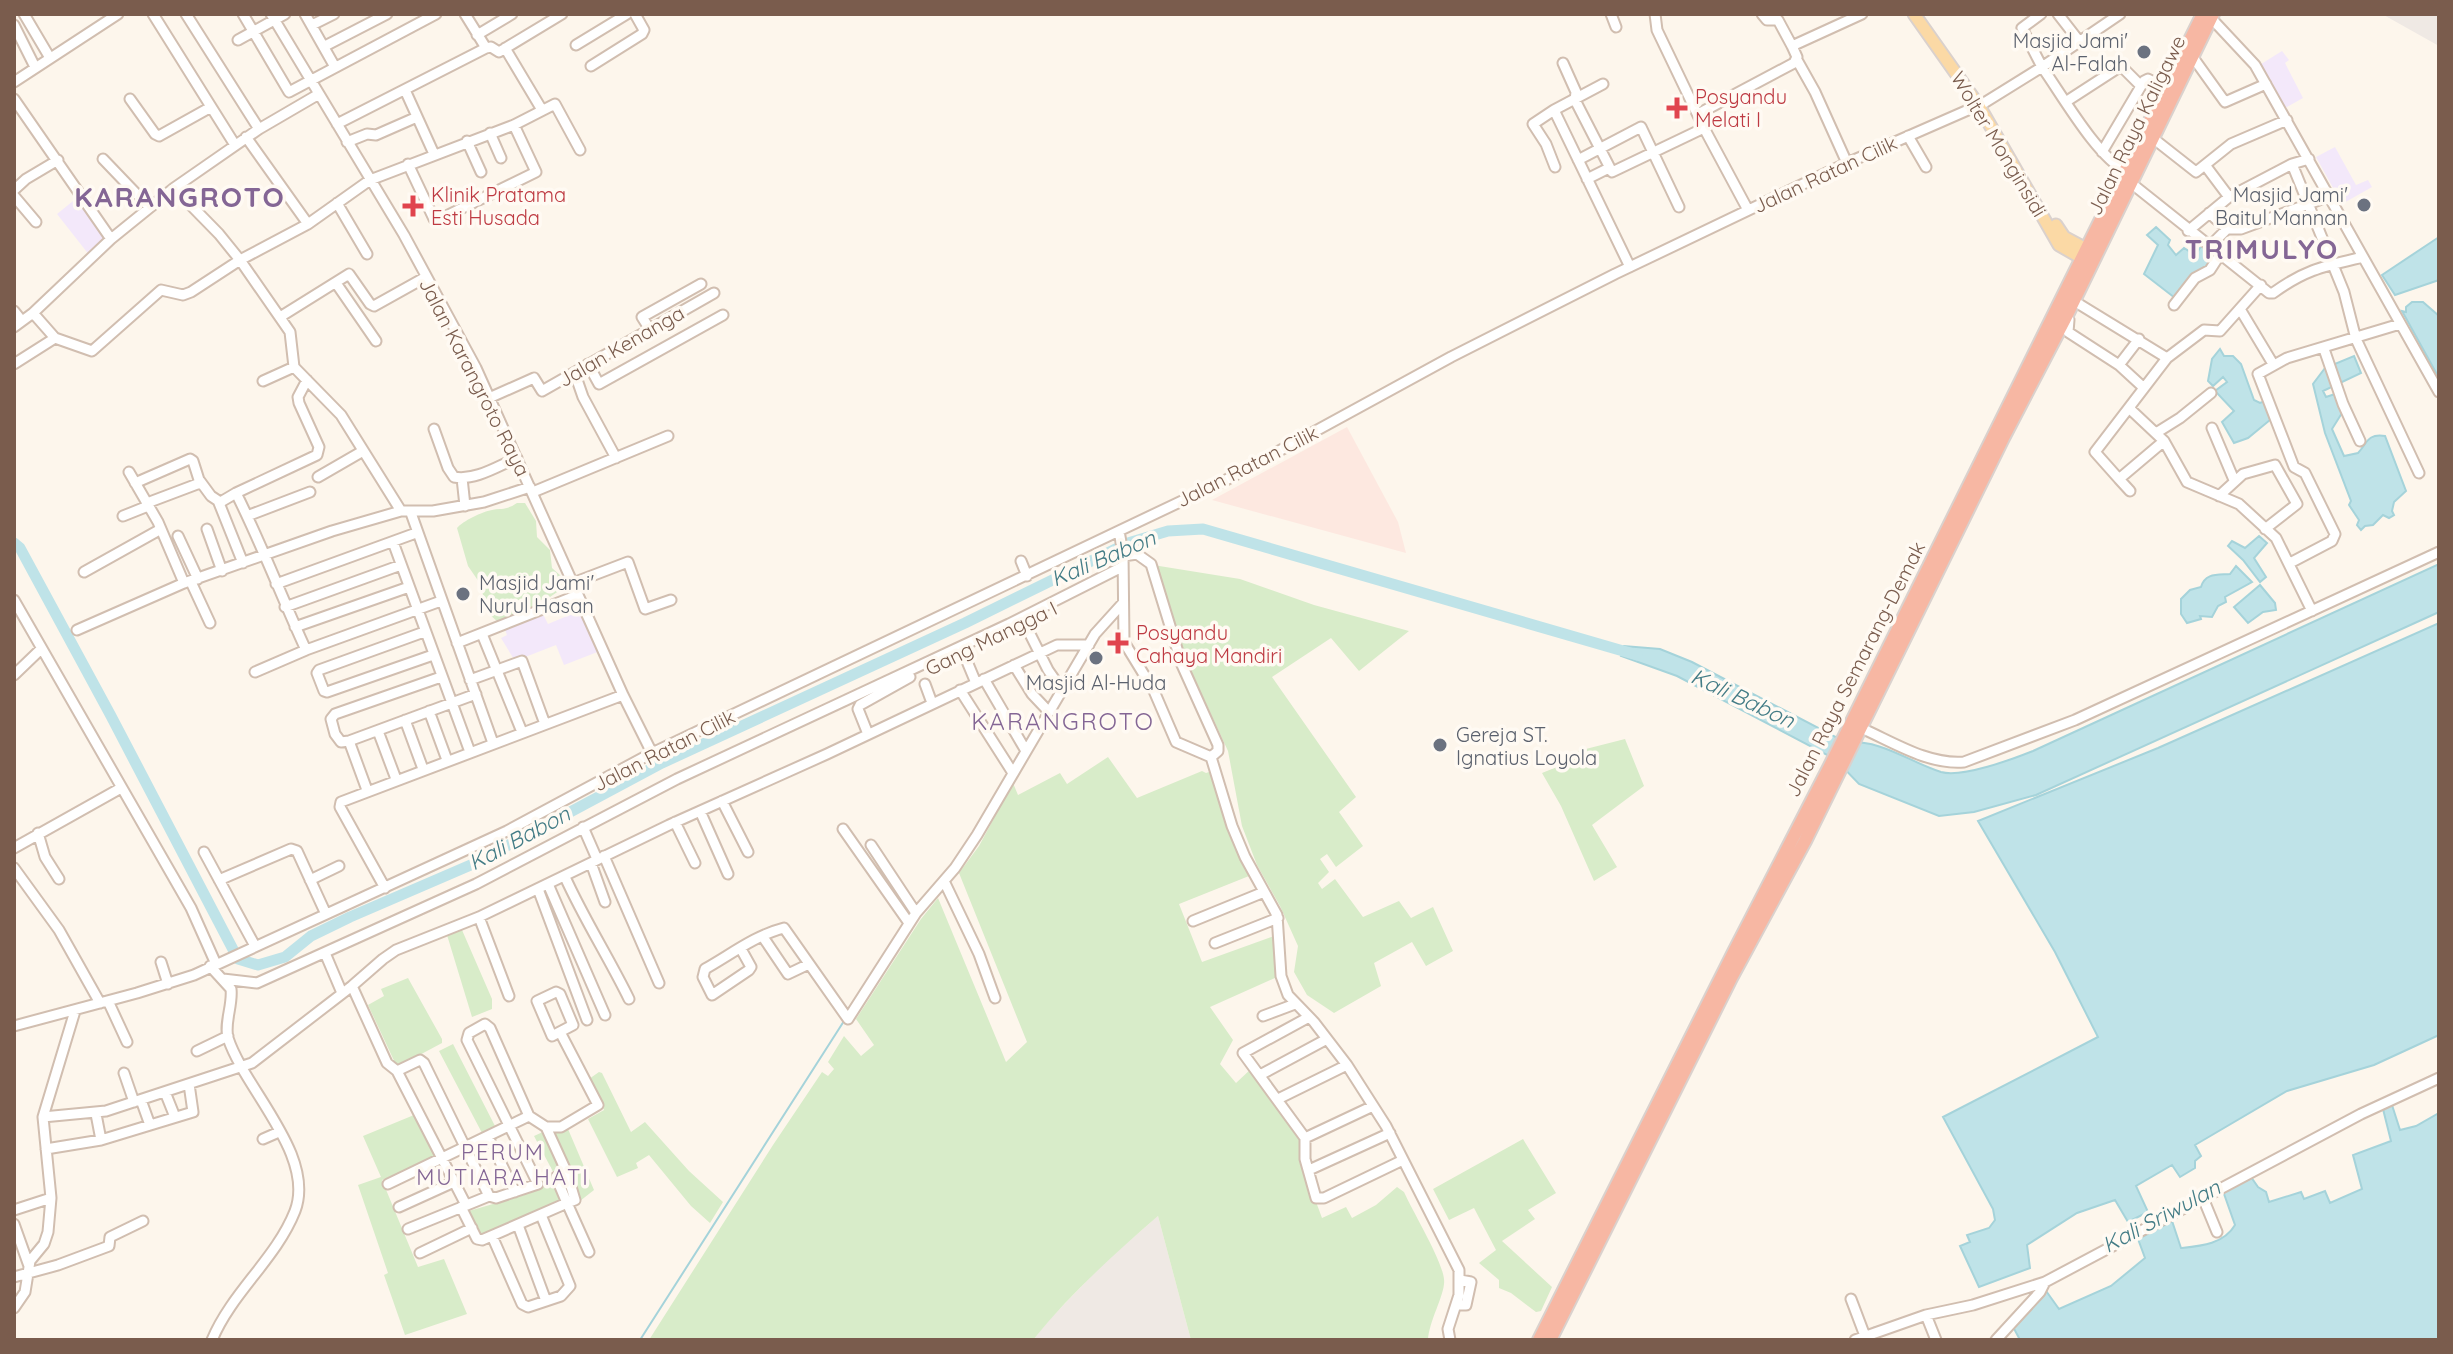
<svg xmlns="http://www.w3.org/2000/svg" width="2453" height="1354" viewBox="0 0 2453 1354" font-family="Quicksand,sans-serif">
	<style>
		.commercial { fill: #fde8e0 }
		.industrial { fill: #efe9e4 }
		.education { fill: #f3e8fa }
		.green { fill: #d8ecc9 }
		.water { fill: #bfe3e8; stroke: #a5d3da; stroke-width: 2 }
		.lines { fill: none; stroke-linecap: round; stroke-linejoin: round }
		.stream { stroke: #a5d3da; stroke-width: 2 }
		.river { stroke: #bfe3e8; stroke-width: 11 }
		.minor-casing { stroke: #d1beb0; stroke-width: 13 }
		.major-casing { stroke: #dad1cd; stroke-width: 15 }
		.highway-casing { stroke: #dad1cd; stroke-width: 16 }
		.minor { stroke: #fff; stroke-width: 9 }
		.major { stroke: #fbd9a5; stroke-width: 11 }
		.highway { stroke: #f7b7a3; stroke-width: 12 }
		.worship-dot { fill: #6b7280; stroke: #fffaf3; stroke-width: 3 }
		.health-dot { fill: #e0444e; stroke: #fffaf3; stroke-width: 3 }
		.labels { text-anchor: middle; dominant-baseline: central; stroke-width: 7; stroke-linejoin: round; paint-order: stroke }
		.worship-label { font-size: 20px; fill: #5b616d; stroke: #fffaf3; text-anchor: end }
		.health-label { font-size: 20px; fill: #be3a42; stroke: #fffaf3; text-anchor: start }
		.street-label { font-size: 20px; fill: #7a5c4d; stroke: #fffaf3 }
		.water-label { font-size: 22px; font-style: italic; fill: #437c86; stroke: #fffaf3 }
		.neighbourhood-label { font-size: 22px; letter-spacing: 2px; fill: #846695; stroke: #fffaf3 }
		.quarter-label { font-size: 24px; letter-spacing: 2px; fill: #846695; stroke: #fffaf3 }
		.district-label { font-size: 28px; font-weight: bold; letter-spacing: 2px; fill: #846695; stroke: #fffaf3 }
	</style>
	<rect width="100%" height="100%" fill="#fdf6ec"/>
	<path class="commercial" d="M1347 427 1398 522 1406 553 1212 500Z"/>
	<path class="industrial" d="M2382 14H2439V46Z
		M1158 1216 1191 1340H1033L1049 1320 1105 1262Z"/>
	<path class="education" d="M2282 51 2289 60 2285 63 2303 98 2285 108 2258 66Z
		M2335 147 2356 185 2368 180 2372 187 2342 204 2316 157Z
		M78 197 110 238 90 256 57 214Z
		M584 609 600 651 564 665 556 645 515 661 501 638 507 635 504 627 542 612 548 624Z"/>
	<path class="green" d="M517 503H525L536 521 537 537 550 550 552 568 561 576 563 588 550 597 535 602 530 610 498 622 489 614 479 582 468 566 457 528C463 521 481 512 492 510 502 508 507 510 517 503Z
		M1153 565 1240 579 1314 605 1409 631 1359 671 1331 638 1272 677 1356 797 1339 812 1363 846 1336 867 1327 854 1320 859 1329 872 1318 883 1322 889 1335 879 1363 917 1399 901 1411 918 1433 907 1453 951 1426 966 1412 942 1374 963 1381 986 1334 1013 1307 995 1294 972 1298 946 1280 906 1257 865 1242 826 1228 751 1177 641Z
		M1625 739 1644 786 1592 825 1617 867 1594 881 1561 806 1542 773 1572 761 1574 752Z
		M1108 757 1137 798 1202 771 1206 773 1215 770 1254 874 1179 904 1202 962 1277 935V977L1210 1007 1233 1040 1220 1064 1236 1083 1252 1068 1296 1133 1301 1142 1299 1156 1322 1218 1346 1207 1352 1218 1376 1205 1397 1187 1404 1192C1413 1212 1442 1260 1444 1279 1446 1293 1429 1320 1428 1340H1191L1158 1216C1113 1255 1070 1294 1033 1340H649L773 1145 822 1072 828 1076 834 1069 828 1062 844 1036 861 1056 874 1045 856 1019 921 919 938 898 1006 1062 1027 1042 959 873 979 846 1013 783 1018 795 1060 773 1067 784Z
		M462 930 492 999V1009L472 1017 447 935Z
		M408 978 442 1039V1043L397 1067 368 1005 384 996 381 989Z
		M453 1044 495 1126 482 1133 439 1051Z
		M599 1072 602 1073 631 1132 645 1122 689 1171 723 1202 710 1223 691 1206 649 1155 636 1163 638 1168 617 1177 588 1119 604 1110 589 1079Z
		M414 1115 435 1157 382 1180 418 1267 444 1259 467 1314 405 1335 384 1275 388 1273 358 1185 381 1177 363 1136Z
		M568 1129 594 1190 580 1201 567 1203 481 1237 469 1211 524 1195 558 1181 534 1136 545 1131Z
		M1523 1139 1556 1193 1528 1210 1535 1219 1502 1241 1552 1287 1541 1311 1536 1312 1511 1293 1499 1288V1280L1479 1263 1496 1250 1474 1208 1449 1220 1433 1189Z"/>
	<path class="water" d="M2156 227 2170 240 2168 245 2176 255 2184 248 2195 255 2203 244 2217 254 2215 260 2175 298 2144 274 2158 245 2147 235Z
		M2439 237V280L2395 295 2382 275Z
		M2412 302H2423L2439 316V378L2402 311 2406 312V307Z
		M2220 349 2224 356H2233L2241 364 2254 400 2260 403 2265 401 2270 420 2248 438 2234 443 2222 422 2234 411 2215 391 2227 382 2223 377 2213 386 2208 381 2212 359Z
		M2354 356 2361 373 2323 391 2326 397 2335 394 2342 413 2332 429 2344 456 2358 453C2367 444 2367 433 2385 436L2406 491 2394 502 2392 511 2394 515 2389 518 2383 515 2373 525 2365 526 2361 530 2357 525 2359 520 2349 505 2351 501 2325 433 2313 384 2325 368Z
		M2259 536 2267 543 2254 558 2266 577 2260 582 2243 560 2228 546 2232 541 2245 548Z
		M2439 564V612L2036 795 1974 812 1939 816 1859 784 1835 759 1677 676 1621 656 1624 646 1660 649 1692 662 1845 742C1883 740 1907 761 1941 772 1962 778 2013 759 2033 751Z
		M2236 566 2252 582 2225 597 2226 602 2218 606 2212 617 2200 616 2201 619 2187 623 2181 614V599L2190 590 2201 587C2205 573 2217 575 2230 574Z
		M2260 585 2275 603 2276 610 2263 612 2248 623 2234 607Z
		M2439 623V1035L2374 1065 2287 1091 2195 1145 2201 1156 2195 1161V1168L2180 1177 2172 1165 2136 1186 2148 1212 2128 1222 2115 1200 2077 1213 2027 1245 2030 1268 1979 1287 1960 1246 1970 1242 1967 1235 1989 1228 1995 1220 1993 1209 1943 1117 2098 1037 2055 952 1978 821 2158 748Z
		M2392 1105 2400 1130 2416 1126 2439 1113V1340H2016L2019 1338 2012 1325 2044 1288 2059 1309 2111 1286 2145 1258 2138 1239 2172 1221 2181 1248C2201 1246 2224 1244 2235 1225L2223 1191 2251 1177 2258 1187 2266 1192 2269 1202 2301 1192 2304 1199 2325 1191 2330 1203 2362 1189 2353 1155 2391 1141 2383 1109Z"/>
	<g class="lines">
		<path class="stream" d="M2346 1117 2398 1092
			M1873 1328 1883 1325
			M640 1340 844 1021"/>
		<path class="river" d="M14 543 20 548 111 716 238 959 258 965 285 957 311 936 350 917 473 864 662 763 965 623 1128 543 1168 531 1203 529 1637 655"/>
		<g class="minor-casing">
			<path id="minor" d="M24 14 50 58
				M153 14 235 145
				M186 14 259 129
				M243 14 289 92 436 14
				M271 14 404 235 476 368 623 695 652 753
				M305 14 335 67
				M465 14 486 48
				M1611 14 1616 27
				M1655 14 1657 30 1704 128 1748 210
				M1762 14 1767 20H1778L1792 46
				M2041 14 2022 28 2042 67 2120 14
				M2058 14 2079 41
				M2211 18 2255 65 2439 392
				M14 25 35 67
				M312 25 334 14
				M477 35 512 14
				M238 40 285 14
				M576 45 627 14
				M325 46 387 14
				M486 48 491 47 499 52 562 14
				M505 48 542 110
				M2192 56 2225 102 2266 84
				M1797 60 1815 92 1847 163
				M1563 63 1576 92 1575 100 1612 172 1704 128
				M591 66 642 34 644 30 635 14
				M14 82 118 14
				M1603 84 1554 110 1630 267
				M405 90 434 154
				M14 99 111 239
				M130 99 155 134 159 136 211 107
				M2067 101 2121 66 2140 85
				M1554 110 1533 124 1546 144 1555 167
				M1698 114 1794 63 1797 57 1792 46 1862 14
				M337 124 486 48
				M490 133 501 158
				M1908 136 1926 167
				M246 137 308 224
				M2154 139 2196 172 2231 144 2287 120
				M467 141 481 172
				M347 142 367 134 376 135 417 117
				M2102 152 2144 81 2148 79 2167 88
				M103 159 149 207
				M2309 159 2292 164 2344 292 2356 339 2419 473
				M1578 160 1641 127 1679 207
				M408 164 434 219H440L536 172 514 125
				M2205 165 2229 197
				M1587 179 1609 168
				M2131 183 2269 293H2273C2306 269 2325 266 2363 257
				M174 188 259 129 319 94
				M14 190 26 179 58 160
				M14 196 36 222
				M337 203 367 254
				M2209 213 2227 229H2241L2330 196
				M2188 231 2229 197 2292 164
				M2210 246 2227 229
				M336 283 376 341
				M2074 301 2167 358
				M2174 305 2195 278 2210 270 2221 253
				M2240 309 2273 364
				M14 311 22 321
				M280 317 349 274 370 304 374 306 426 277
				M2066 317 2069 320 2068 332 2119 365 2144 388
				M14 327 33 313
				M649 328 642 317 701 284
				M55 338 92 351 161 290 183 295 191 292 240 260 308 224 370 180 514 125 555 104 580 150
				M2324 349 2343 404 2360 441
				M14 364 55 338 33 313 111 239 174 188 219 234 240 260 290 332 294 367 341 415 401 511
				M588 364 599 384 723 315
				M2119 365 2139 339
				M575 374 583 397 616 458
				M263 381 294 367
				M489 398 534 378 542 391 714 293
				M2130 409 2164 441 2187 482 2239 504 2276 538 2312 611
				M2212 428 2234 480
				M434 429 448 468 454 477C475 481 498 466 517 458
				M2156 433 2180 418 2211 393
				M129 472 158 522 184 583
				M318 477 363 451
				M462 478 465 506
				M2119 479 2095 452 2167 358 2204 330 2220 331 2261 285
				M200 481 211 496 220 502
				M135 483 190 459 193 461 200 483 147 503
				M2130 491 2119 479 2164 441
				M533 492 668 436
				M236 493 317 455 319 447 299 403 298 397 307 380
				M2219 496 2243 474 2275 465 2297 504 2265 529
				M411 513 493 743
				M123 516 148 506
				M247 516 310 492
				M207 529 222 571
				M1119 531 1123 553 1124 642 1154 691 1176 742 1211 757
				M178 536 198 579
				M393 542 470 752
				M1123 556 1137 554 1151 564 1182 665 1218 745V751L1211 757
				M1021 561 1027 576
				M243 563 219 503 236 493C262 545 282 598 306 650
				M2290 563 2332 541 2335 534 2305 473 2294 467 2258 374 2287 358 2400 324
				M84 572 161 529
				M191 582 210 623
				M573 583 628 562 645 609 671 600
				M276 584 416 533
				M14 600 191 908 216 964
				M285 607 401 565
				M295 627 409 587
				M77 630 184 583 332 531 401 511H433L484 502 530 487
				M424 632 319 670 317 673 324 691 327 692 433 655
				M482 634 522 732
				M1030 634 1048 670 1062 690
				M457 643 578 595
				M961 647 976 683
				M1014 665 1032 694 1049 712
				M255 672 306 650 441 601
				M14 675 40 650
				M984 679 1026 751
				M470 680 522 661 545 724
				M925 684 932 703
				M960 690 1013 773
				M429 711 447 760
				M405 720 423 769
				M1861 728C1893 742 1928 765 1964 762L2075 720 2439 552
				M378 731 396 779
				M868 734 858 709 860 705 910 677
				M349 741 341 742 335 734 331 719 335 714 441 677
				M349 741 476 694
				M349 741 367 790
				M1211 757 1232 826 1245 857 1277 915 1281 976 1288 995 1314 1022 1347 1065 1386 1126 1459 1270V1295L1448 1329 1450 1340
				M722 801 748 852
				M700 811 728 874
				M675 822 695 863
				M583 827 597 859
				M843 829 909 923
				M38 833 45 857 59 879
				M871 845 916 913
				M14 848 121 788
				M204 852 255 946
				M604 856 659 983
				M591 863 605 902
				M14 868 59 930 100 1003
				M565 877C584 919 609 958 629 999
				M219 880 291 849 297 851 325 912
				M310 880 339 866
				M944 881 979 954 995 998
				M548 884 605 1015
				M385 888 340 807 341 802 623 695
				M538 889 587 1020
				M479 917 509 996
				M1193 921 1264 892
				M763 937 788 974 809 964
				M1215 943 1278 918
				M741 949 751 967 749 970 712 995 703 977 705 969C730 955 756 935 784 928L848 1019 916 913 955 868 977 835 1095 634 1123 603
				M325 953 342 993
				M161 962 168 984
				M210 966 231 989C233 1005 224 1023 228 1038 245 1090 316 1155 295 1211 276 1259 232 1292 212 1340
				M223 979 257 983 476 884 677 779 1009 624 1122 567
				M352 986 387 1063 397 1071 466 1205
				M556 992 560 994 573 1025 552 1036 537 1001Z
				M108 1001 127 1042
				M1263 1016 1295 1004
				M1309 1017 1243 1053 1305 1138V1159L1316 1198H1324L1403 1160
				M14 1026 137 993 194 975 507 831 652 753 1226 480 1451 357 1615 274 1847 163 1984 103 2042 67C2062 95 2097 157 2126 171
				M197 1051 228 1036
				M397 1071 420 1060 424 1063 489 1196
				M124 1073 134 1102
				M1260 1075 1327 1039
				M165 1092 175 1117
				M1278 1099 1347 1065
				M141 1100 150 1125
				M96 1114 101 1140
				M43 1117 106 1111 252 1063 352 986 383 959 396 950 479 917 669 825 827 754 1057 645H1089
				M546 1127H561L598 1105 560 1032
				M488 1137 515 1192
				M1305 1138 1373 1106
				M263 1139 279 1132
				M46 1149 101 1140 193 1112 189 1084
				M1309 1170 1390 1133
				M388 1184 529 1116
				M2203 1198 2217 1232
				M399 1207 454 1182
				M461 1207 477 1239 482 1240 567 1203 589 1252
				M14 1210 51 1198
				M14 1224 29 1266
				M518 1225 546 1301
				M408 1229 489 1196 496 1198 538 1184 467 1040 469 1033 485 1024 490 1028 529 1116 546 1127 567 1173 575 1200 567 1203 556 1177
				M492 1236 522 1304 528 1307 561 1296 570 1286 541 1215
				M420 1253 472 1228
				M14 1277 58 1265 109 1246 110 1237 143 1221
				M1851 1299 1865 1336
				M1457 1305H1466L1471 1282 1460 1280
				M14 1308 25 1292 30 1261 44 1244 48 1232 51 1198 43 1117 75 1011
				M1926 1315 1936 1340
				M1855 1340 1926 1315 1973 1305 2045 1282 2361 1114 2439 1078
				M1996 1340 2040 1292 2045 1282"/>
		</g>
		<g class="major-casing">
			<path id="major" d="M1914 14 1979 106 2059 245 2087 261
				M2056 225 2064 237 2092 252"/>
		</g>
		<g class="highway-casing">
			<path id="highway" d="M1539 1340 1734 952 1830 766 2203 14
				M1550 1340 1731 978 1805 841 2003 438 2066 317 2213 14"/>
		</g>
		<use href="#minor" class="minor"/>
		<use href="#major" class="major"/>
		<use href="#highway" class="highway"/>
	</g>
	<g class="worship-dot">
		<circle cx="2144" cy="52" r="8"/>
		<circle cx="2364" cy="205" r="8"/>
		<circle cx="463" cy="594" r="8"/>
		<circle cx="1096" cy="658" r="8"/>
		<circle cx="1440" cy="745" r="8"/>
	</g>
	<g class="health-dot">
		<path d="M1673 96h8v8h8v8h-8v8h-8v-8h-8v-8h8z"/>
		<path d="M409 194h8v8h8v8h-8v8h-8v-8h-8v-8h8z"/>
		<path d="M1114 631h8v8h8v8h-8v8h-8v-8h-8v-8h8z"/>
	</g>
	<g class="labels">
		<g class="worship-label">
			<text x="2128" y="40">Masjid Jami'<tspan x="2128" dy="23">Al-Falah</tspan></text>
			<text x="2348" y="194">Masjid Jami'<tspan x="2348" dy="23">Baitul Mannan</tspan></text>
			<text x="479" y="582" text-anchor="start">Masjid Jami'<tspan x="479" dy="23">Nurul Hasan</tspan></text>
			<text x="1096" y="682" text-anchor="middle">Masjid Al-Huda</text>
			<text x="1456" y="734" text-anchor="start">Gereja ST.<tspan x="1456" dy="23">Ignatius Loyola</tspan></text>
		</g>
		<g class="health-label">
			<text x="1695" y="96">Posyandu<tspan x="1695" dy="23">Melati I</tspan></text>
			<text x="431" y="194">Klinik Pratama<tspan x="431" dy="23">Esti Husada</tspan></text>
			<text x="1136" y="632">Posyandu<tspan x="1136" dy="23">Cahaya Mandiri</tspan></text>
		</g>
		<g class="street-label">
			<text transform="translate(2136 125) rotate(-64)">Jalan Raya Kaligawe</text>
			<text transform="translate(1999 144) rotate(59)">Wolter Monginsidi</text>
			<text transform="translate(1825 174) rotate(-25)">Jalan Ratan Cilik</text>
			<text transform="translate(621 346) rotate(-30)">Jalan Kenanga</text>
			<text transform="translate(475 377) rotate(63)">Jalan Karangroto Raya</text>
			<text transform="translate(1247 466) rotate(-27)">Jalan Ratan Cilik</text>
			<text transform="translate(991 638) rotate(-26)">Gang Mangga I</text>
			<text transform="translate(1855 669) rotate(-63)">Jalan Raya Semarang-Demak</text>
			<text transform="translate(664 750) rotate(-27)">Jalan Ratan Cilik</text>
		</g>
		<g class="water-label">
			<text transform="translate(1103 558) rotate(-23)">Kali Babon</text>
			<text transform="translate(1743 698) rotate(25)">Kali Babon</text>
			<text transform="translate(519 838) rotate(-28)">Kali Babon</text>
			<text transform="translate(2161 1216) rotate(-28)">Kali Sriwulan</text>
		</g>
		<g class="neighbourhood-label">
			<text x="503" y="1152">PERUM<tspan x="503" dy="25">MUTIARA HATI</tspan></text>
		</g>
		<g class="quarter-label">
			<text x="1063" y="721">KARANGROTO</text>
		</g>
		<g class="district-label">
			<text x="180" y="196">KARANGROTO</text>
			<text x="2262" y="248">TRIMULYO</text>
		</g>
	</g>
	<rect width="2453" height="1354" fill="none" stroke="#7a5c4d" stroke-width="32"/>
</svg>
